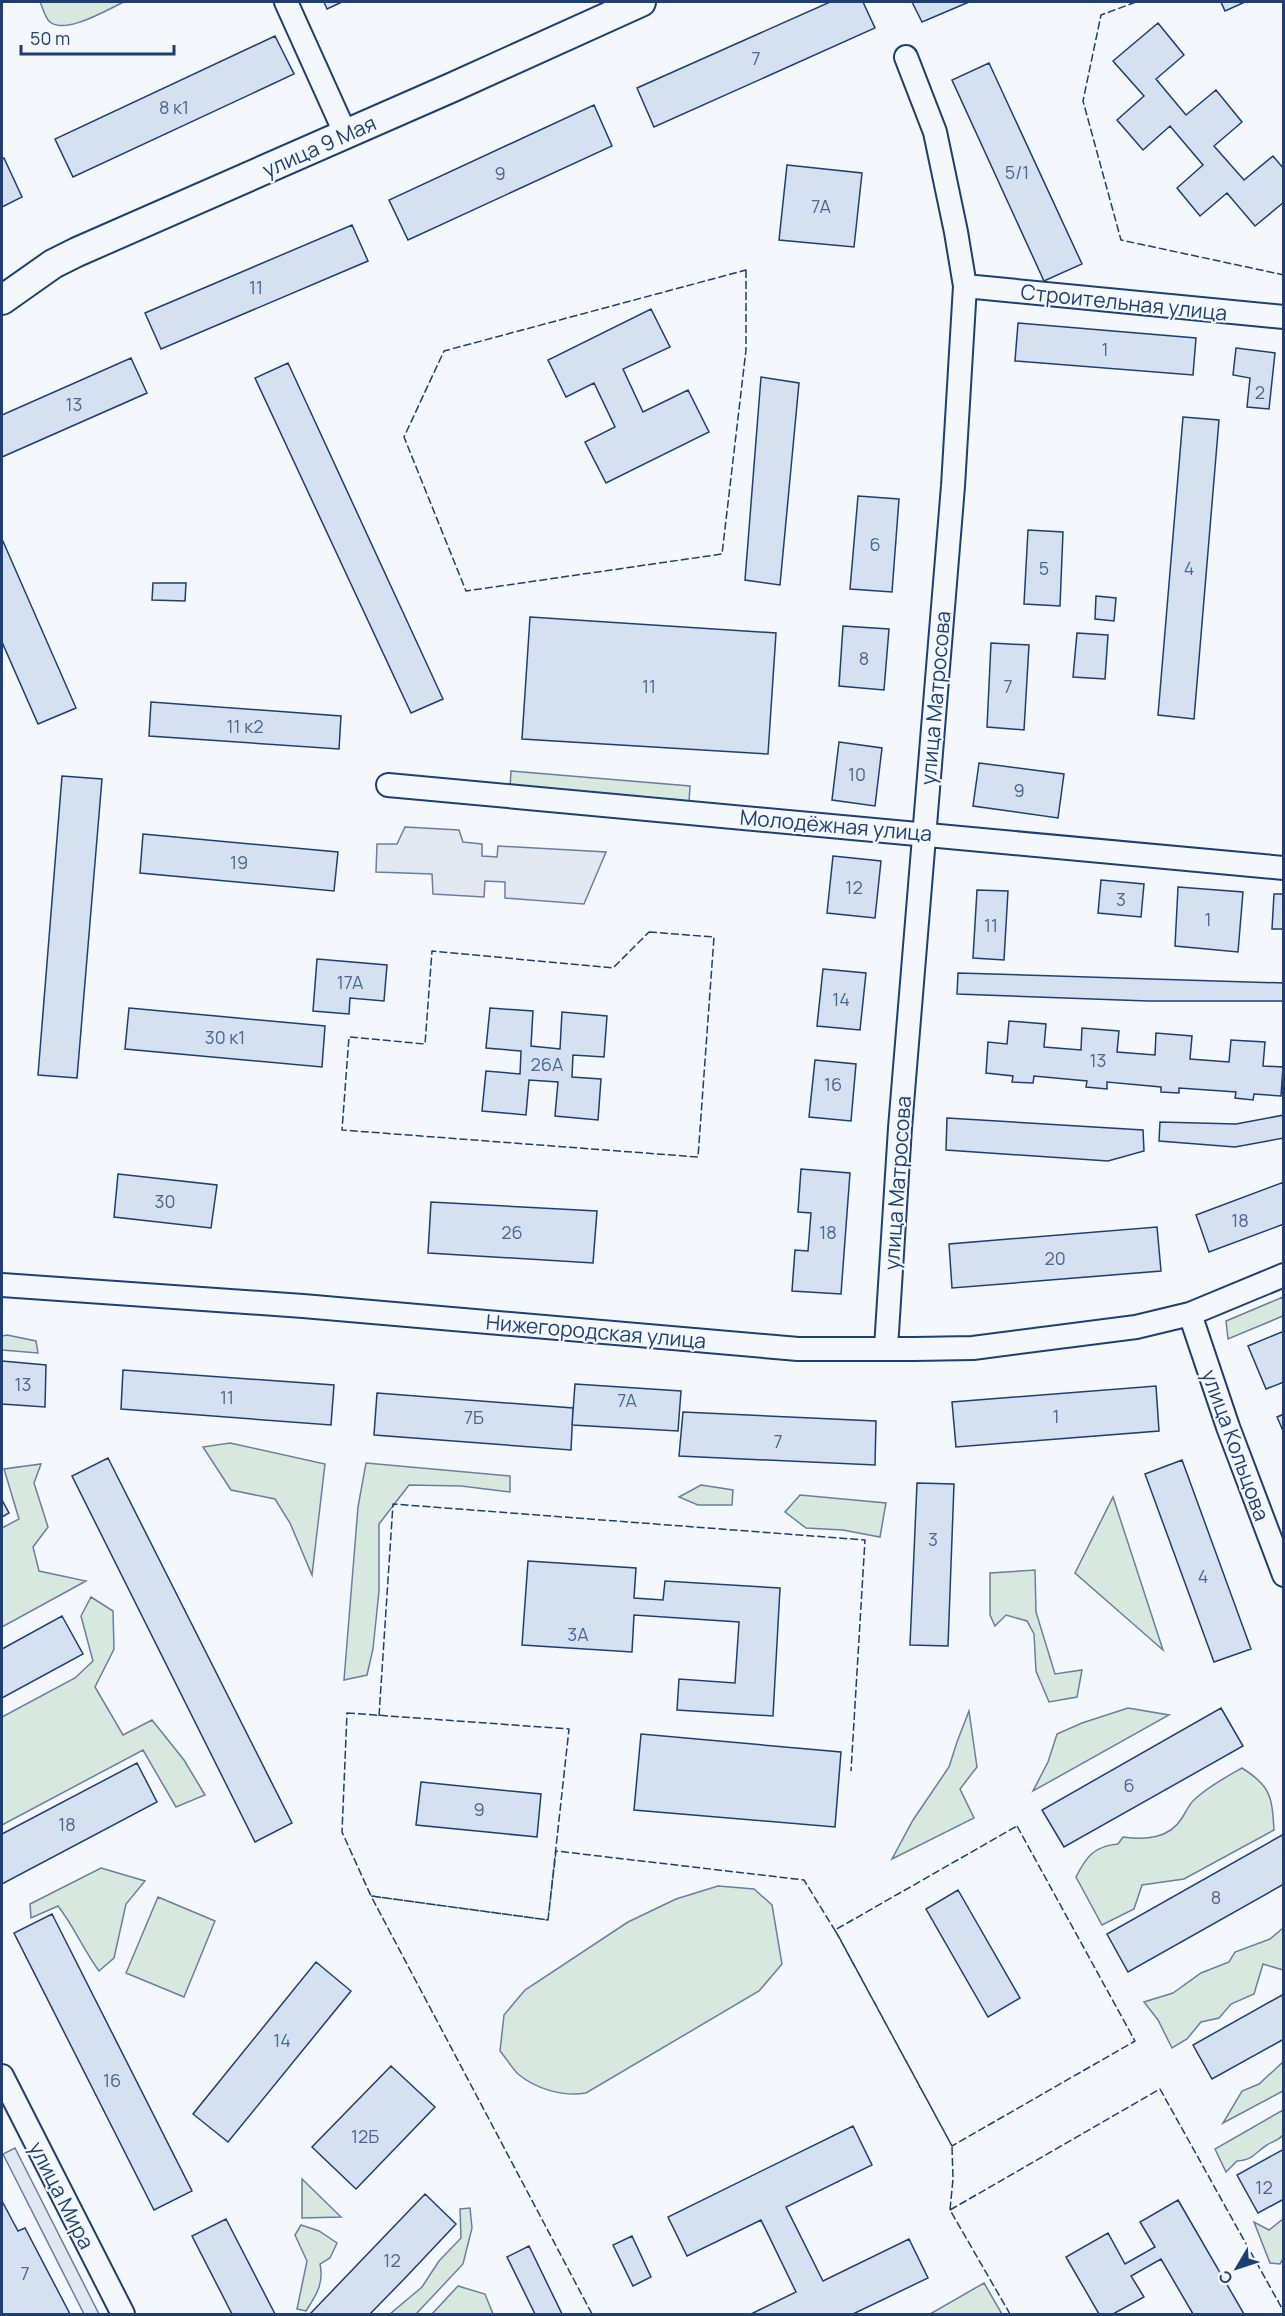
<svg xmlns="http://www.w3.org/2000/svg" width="1285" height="2316" viewBox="0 0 1285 2316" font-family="Manrope,sans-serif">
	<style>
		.green { fill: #d7e8df; stroke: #687fa3; stroke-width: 1.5 }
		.parking { fill: #e3e8f0; stroke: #687fa3; stroke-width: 1.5 }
		.building { fill: #d5e0f0; stroke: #1d3f73; stroke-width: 1.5 }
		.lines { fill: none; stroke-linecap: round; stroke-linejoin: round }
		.minor-casing { stroke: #1d3f73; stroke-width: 26 }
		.major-casing { stroke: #1d3f73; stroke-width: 32 }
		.minor { stroke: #f4f7fb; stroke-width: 22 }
		.major { stroke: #f4f7fb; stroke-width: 28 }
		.fence { stroke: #1d3f73; stroke-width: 1.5; stroke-dasharray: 8 3; stroke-linecap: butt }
		.labels { text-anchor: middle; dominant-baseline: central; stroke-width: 4.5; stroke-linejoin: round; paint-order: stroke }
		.number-label { font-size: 18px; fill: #4b6792 }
		.street-label { font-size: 21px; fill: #1d3f73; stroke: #f4f7fb }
	</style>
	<rect width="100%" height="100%" fill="#f4f7fb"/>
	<path class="green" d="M40 2H124C108 9 66 35 50 22 45 18 43 8 40 2Z
		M511 771 690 786 689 802 510 787Z
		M1283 1297V1316L1228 1339 1226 1321Z
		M7 1335 36 1341 38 1353 2 1350V1336Z
		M230 1443 325 1464 312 1575 290 1523 275 1499 231 1490 203 1447Z
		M366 1463 510 1476V1492L461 1486 409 1485 379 1524V1591L373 1649 367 1675 344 1680 358 1507Z
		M41 1464 34 1483 48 1527 33 1547 39 1571 86 1581 2 1627V1528L19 1519 4 1469Z
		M701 1485 733 1490 732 1505H698L679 1497Z
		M800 1495 886 1503 880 1537 843 1530 806 1528 785 1512Z
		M1113 1497 1163 1650 1075 1573Z
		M1035 1570 1036 1612 1055 1674 1082 1670 1077 1697 1049 1702 1036 1671 1034 1634 1027 1621 1006 1615 995 1626 990 1615V1573Z
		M91 1597 113 1611 114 1649 95 1687 123 1735 152 1720 184 1760 205 1795 176 1807 143 1750 2 1825V1717L75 1678 93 1661 81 1616Z
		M1128 1708 1169 1715 1033 1791 1048 1762 1057 1734 1082 1723Z
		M969 1711 977 1767 960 1789 974 1818 892 1859 913 1820 949 1767 957 1742Z
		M1242 1768C1271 1786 1272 1797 1274 1830L1184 1879 1142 1885 1134 1909 1102 1925 1076 1877C1086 1857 1094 1846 1118 1844L1123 1837C1145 1840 1169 1839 1182 1818 1186 1812 1189 1804 1195 1799 1209 1786 1226 1777 1242 1768Z
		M101 1868 145 1881 126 1904 114 1958 99 1971C83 1949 75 1928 58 1906L31 1918 30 1904Z
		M718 1886 754 1889 772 1905 782 1964 759 1991 586 2093C563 2097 536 2089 518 2074 512 2068 506 2058 500 2051L504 2015 525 1990 628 1922 676 1899Z
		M158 1897 215 1921 184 1997 126 1973Z
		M1283 1928V1970L1263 1964 1254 1994 1231 2004 1219 2018 1201 2022 1187 2039 1172 2048 1158 2020 1144 2002 1173 1993 1201 1973 1229 1962 1235 1952 1270 1939Z
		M1283 2062V2091L1223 2123 1242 2091 1259 2084Z
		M1283 2110V2135C1278 2141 1273 2141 1267 2145 1254 2153 1254 2160 1237 2161L1226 2172 1215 2149Z
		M302 2179 341 2217 302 2218Z
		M470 2208 472 2228 463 2264 416 2314H390L422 2287 439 2261 461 2238 460 2209Z
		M1283 2219V2259L1280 2264 1270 2263 1254 2222 1269 2230Z
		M301 2225 319 2231 337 2243 330 2258 320 2264C324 2283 317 2294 306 2311L297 2309 307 2261 295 2235Z
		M984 2283 1002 2314H930Z
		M458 2286 485 2294 493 2314H432Z"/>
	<path class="parking" d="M405 827 459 830 463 842 482 844V856L497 857 498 846 606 852 584 904 505 898V882L485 881 484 897 433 894 432 874 376 872 377 844H397Z
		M15 2148 99 2314H84L3 2154Z"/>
	<path class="building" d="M324 2H342L327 9Z
		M830 2H863L875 28 654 127 637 88Z
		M912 2H969L922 22Z
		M1221 2H1245L1225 11Z
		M1158 23 1184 55 1156 79 1186 115 1216 90 1242 122 1214 146 1244 180 1273 156 1284 169V202L1255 226 1227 193 1200 216 1177 188 1203 165 1170 126 1143 150 1117 120 1144 96 1113 61Z
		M275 36 294 74 73 177 55 139Z
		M989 63 1082 264 1044 281 952 80Z
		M594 105 612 146 408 240 389 200Z
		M4 158 22 197 2 207V159Z
		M787 165 862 173 854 247 779 240Z
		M352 225 368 261 161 349 145 313Z
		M651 309 670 347 623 369 643 412 688 390 709 432 606 483 585 442 615 427 594 383 566 397 548 360Z
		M1018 323 1196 338 1193 375 1015 361Z
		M1236 348 1275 353 1269 409 1247 407 1250 378 1233 375Z
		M131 358 147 393 2 457V415Z
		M288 363 443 699 411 713 255 378Z
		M761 377 799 383 780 585 745 580Z
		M1183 417 1219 420 1194 719 1158 715Z
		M858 496 899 499 892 592 850 589Z
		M1028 530 1063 532 1060 606 1024 604Z
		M2 539 76 708 38 724 2 642Z
		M153 583H186L185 601 152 600Z
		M1096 596 1116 598 1114 621 1095 619Z
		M530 617 776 633 768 754 522 739Z
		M843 626 889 629 884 690 839 686Z
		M1077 633 1108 635 1105 679 1073 677Z
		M991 643 1029 645 1024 730 987 727Z
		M151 702 341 716 339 749 149 736Z
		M839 742 882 748 875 806 832 800Z
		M979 763 1064 774 1058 818 973 806Z
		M62 776 102 779 77 1078 38 1075Z
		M143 834 338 852 334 891 140 873Z
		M833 856 881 861 875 918 827 913Z
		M1101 880 1144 884 1141 917 1098 913Z
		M1178 887 1243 892 1238 952 1175 946Z
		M977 890 1008 891 1004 960 973 958Z
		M1274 894H1284V929H1272Z
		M317 959 387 965 384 1001 350 998 349 1014 313 1011Z
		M823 969 866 973 860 1030 817 1026Z
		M958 973 1284 983V1001H1148L957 994Z
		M129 1008 325 1026 322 1067 125 1049Z
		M490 1008 533 1011 531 1046 560 1049 562 1012 607 1016 604 1057 573 1055 572 1077 601 1079 598 1120 555 1116 558 1082 529 1080 526 1115 482 1111 486 1071 520 1074 521 1051 486 1048Z
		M1009 1021 1046 1024 1044 1047 1081 1050 1082 1028 1119 1031 1117 1052 1155 1055 1156 1033 1192 1036 1190 1059 1229 1062 1231 1040 1265 1042 1263 1066 1283 1067 1281 1096 1254 1094 1253 1100 1235 1098 1236 1092 1179 1088V1093L1161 1092V1087L1107 1082V1089L1086 1087 1087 1081 1034 1076 1033 1083 1012 1082 1013 1076 986 1073 988 1042 1007 1044Z
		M815 1060 856 1064 851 1121 809 1117Z
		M1284 1115V1138L1235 1147 1159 1141 1160 1122 1236 1124Z
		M947 1118 1143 1130 1144 1151 1108 1161 946 1150Z
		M801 1169 850 1173 841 1294 792 1291 795 1250 808 1251 811 1213 798 1212Z
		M118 1174 217 1185 211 1228 114 1217Z
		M1284 1182V1224L1209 1252 1196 1215Z
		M431 1202 597 1211 593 1263 428 1253Z
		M1157 1227 1161 1271 952 1288 949 1244Z
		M1284 1331V1382L1266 1389 1248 1346Z
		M2 1361 46 1365 45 1407 2 1404Z
		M123 1370 334 1385 331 1425 121 1409Z
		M575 1384 681 1391 678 1431 572 1425Z
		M1156 1386 1159 1431 956 1447 952 1402Z
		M377 1393 573 1408 571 1450 374 1435Z
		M683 1412 876 1421 875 1465 679 1456Z
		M1284 1414V1433L1277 1417Z
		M108 1458 292 1823 255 1842 72 1476Z
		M1182 1460 1251 1649 1214 1662 1145 1474Z
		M917 1483 954 1484 948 1646 910 1645Z
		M2 1500 9 1513 2 1517Z
		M528 1561 636 1568 634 1598 663 1600 665 1581 780 1588 773 1716 677 1710 679 1679 735 1683 739 1622 634 1615 632 1652 522 1645Z
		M62 1616 83 1654 2 1698V1649Z
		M1221 1708 1243 1746 1064 1847 1042 1810Z
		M641 1734 841 1752 835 1827 634 1810Z
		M137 1763 157 1802 2 1884V1834Z
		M421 1782 541 1794 537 1837 416 1825Z
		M1284 1834V1884L1128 1972 1107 1934Z
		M958 1890 1020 1998 988 2017 926 1909Z
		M52 1914 192 2191 154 2210 14 1933Z
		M316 1962 351 1991 228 2142 193 2114Z
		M1284 1994V2039L1212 2079 1193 2045Z
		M391 2066 435 2107 356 2189 312 2147Z
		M853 2126 872 2165 786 2207 823 2281 909 2239 928 2278 853 2314H751L796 2292 761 2220 687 2256 668 2217Z
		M1284 2149V2199L1258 2213 1237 2175Z
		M425 2194 456 2224 407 2276 370 2314H310Z
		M1178 2200 1244 2314H1193L1161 2259 1131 2276 1144 2297 1113 2314H1099L1066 2257 1108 2233 1125 2264 1155 2247 1140 2222Z
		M2 2201 18 2231 25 2228 70 2314H2Z
		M226 2219 275 2314H232L192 2236Z
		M632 2236 651 2277 633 2286 613 2245Z
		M529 2246 562 2314H535L507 2257Z"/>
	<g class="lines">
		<g class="minor-casing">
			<path id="minor" d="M286 2 346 135
				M965 286 1284 317
				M388 785 1284 868
				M2 1285 303 1306 798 1349H914L973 1348 1136 1327 1190 1314 1284 1275
				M1190 1314 1228 1427 1284 1575
				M886 1348 900 1128 953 486 965 286 956 232 935 132 906 57
				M2 2076 123 2314"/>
		</g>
		<g class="major-casing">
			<path id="major" d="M2 300 53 264 77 252 453 87 641 2"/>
		</g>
		<use href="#minor" class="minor"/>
		<use href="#major" class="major"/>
		<path class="fence" d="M1136 2 1101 15 1083 101 1121 240 1284 275
			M746 270V350L722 554 466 591 404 437 444 351Z
			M649 932 714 937 698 1157 342 1130 349 1037 425 1044 432 951 613 968Z
			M347 1713 569 1729 548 1920 371 1896 342 1832Z
			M379 1716 393 1504 865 1540 851 1771
			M1017 1826 1135 2041 952 2146 835 1930Z
			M950 2210 1160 2089 1284 2312
			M592 2314 371 1896 548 1920 556 1851 804 1880 839 1937 952 2146 953 2179 950 2210 1010 2314"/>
	</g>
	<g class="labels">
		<g class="number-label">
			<text x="756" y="58">7</text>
			<text x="174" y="107">8 к1</text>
			<text x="1017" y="172">5/1</text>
			<text x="500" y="173">9</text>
			<text x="821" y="206">7А</text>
			<text x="256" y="287">11</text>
			<text x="1105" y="349">1</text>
			<text x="1260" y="392">2</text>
			<text x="74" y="404">13</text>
			<text x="875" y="544">6</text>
			<text x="1044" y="568">5</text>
			<text x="1189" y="568">4</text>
			<text x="864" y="658">8</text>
			<text x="649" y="686">11</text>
			<text x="1008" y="686">7</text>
			<text x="245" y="726">11 к2</text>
			<text x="857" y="774">10</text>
			<text x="1019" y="790">9</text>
			<text x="239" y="862">19</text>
			<text x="854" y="887">12</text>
			<text x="1121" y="899">3</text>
			<text x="1208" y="919">1</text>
			<text x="991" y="925">11</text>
			<text x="350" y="982">17А</text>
			<text x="841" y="999">14</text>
			<text x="225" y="1037">30 к1</text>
			<text x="1098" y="1060">13</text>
			<text x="547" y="1064">26А</text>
			<text x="833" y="1084">16</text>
			<text x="165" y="1201">30</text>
			<text x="1240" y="1220">18</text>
			<text x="512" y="1232">26</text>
			<text x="828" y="1232">18</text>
			<text x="1055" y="1258">20</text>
			<text x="23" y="1384">13</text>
			<text x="227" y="1397">11</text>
			<text x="627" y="1400">7А</text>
			<text x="1056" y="1416">1</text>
			<text x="474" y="1417">7Б</text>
			<text x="778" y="1441">7</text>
			<text x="933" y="1539">3</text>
			<text x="1203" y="1576">4</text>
			<text x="578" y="1634">3А</text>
			<text x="1129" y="1785">6</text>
			<text x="479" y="1809">9</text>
			<text x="67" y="1824">18</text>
			<text x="1216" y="1897">8</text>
			<text x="282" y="2040">14</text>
			<text x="112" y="2080">16</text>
			<text x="365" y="2136">12Б</text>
			<text x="1264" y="2187">12</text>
			<text x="392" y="2260">12</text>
			<text x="25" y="2273">7</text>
		</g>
		<g class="street-label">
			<text transform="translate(319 146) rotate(-24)">улица 9 Мая</text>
			<text transform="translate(1124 302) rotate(6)">Строительная улица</text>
			<text transform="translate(935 698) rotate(-85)">улица Матросова</text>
			<text transform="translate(836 825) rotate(5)">Молодёжная улица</text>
			<text transform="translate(897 1183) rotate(-86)">улица Матросова</text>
			<text transform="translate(596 1331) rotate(5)">Нижегородская улица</text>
			<text transform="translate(1236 1445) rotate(70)">улица Кольцова</text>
			<text transform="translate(62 2195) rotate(63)">улица Мира</text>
		</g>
	</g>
	<rect width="1285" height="2316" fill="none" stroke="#1d3f73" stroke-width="6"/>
	<g transform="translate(1237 2268) rotate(231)" stroke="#f4f7fb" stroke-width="4.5" paint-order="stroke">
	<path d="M0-4.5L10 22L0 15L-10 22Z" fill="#1d3f73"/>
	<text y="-9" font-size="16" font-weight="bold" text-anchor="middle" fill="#1d3f73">С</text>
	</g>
	<path d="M21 45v9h153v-9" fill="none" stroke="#1d3f73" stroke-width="3"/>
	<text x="30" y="45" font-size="18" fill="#1d3f73" stroke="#f4f7fb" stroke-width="4.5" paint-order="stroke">50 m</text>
</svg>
